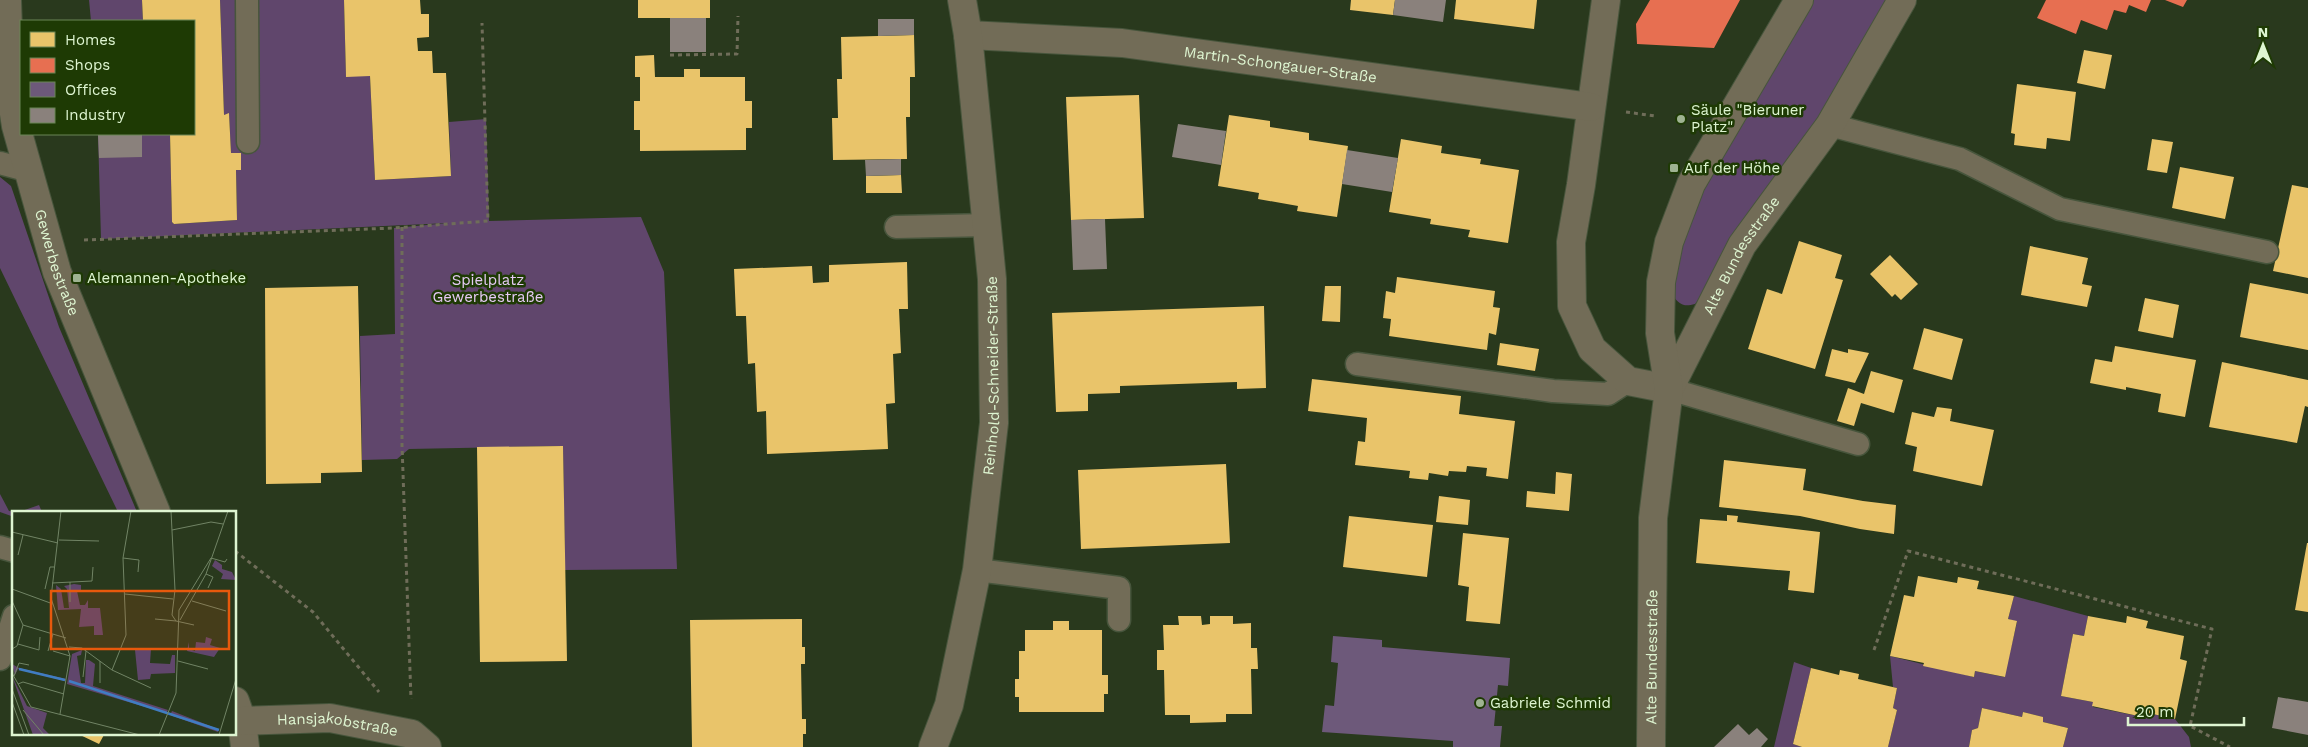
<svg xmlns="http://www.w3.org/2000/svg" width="2308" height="747" viewBox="0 0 2308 747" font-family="'Work Sans',sans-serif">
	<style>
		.green { fill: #60466c }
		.homes { fill: #e9c46a }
		.shops { fill: #e76f51 }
		.offices { fill: #6d597a }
		.industry { fill: #8a817c }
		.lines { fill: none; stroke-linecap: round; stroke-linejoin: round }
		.service-casing { stroke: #47553c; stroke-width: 25 }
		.minor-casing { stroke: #47553c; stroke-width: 30 }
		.tertiary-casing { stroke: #47553c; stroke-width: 30 }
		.path { stroke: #6f6d59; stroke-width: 3; stroke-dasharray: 4 4; stroke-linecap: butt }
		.service { stroke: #726c57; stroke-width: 22 }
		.minor { stroke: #726c57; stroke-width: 28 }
		.tertiary { stroke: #726c57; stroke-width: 28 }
		.poi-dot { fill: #9fb392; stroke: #1e3a04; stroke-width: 2 }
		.labels { text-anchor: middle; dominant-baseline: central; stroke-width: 5; stroke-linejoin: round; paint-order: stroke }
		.street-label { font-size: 15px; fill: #def5d1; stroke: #1e3a04 }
		.poi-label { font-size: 15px; fill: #def5d1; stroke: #1e3a04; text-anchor: start }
		.park-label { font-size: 15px; fill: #e6caf5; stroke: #1e3a04 }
		.inset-river { fill: none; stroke: #407dc2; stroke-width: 2.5 }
		.inset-road { fill: none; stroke: #718465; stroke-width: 1 }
		.view { fill: #e8590c; fill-opacity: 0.15; stroke: #e8590c; stroke-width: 2.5 }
		.inset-edge { fill: none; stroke: #def5d1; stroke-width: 2.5 }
	</style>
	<rect width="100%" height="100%" fill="#29391d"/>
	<path class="green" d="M89 0H142L143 21H91Z
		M220 0H344L346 76H370L375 180 451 176 449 122 486 119 489 221 641 217 664 272 677 569 565 570 563 446 409 449 397 459 362 460 360 336 395 334 394 228 449 223 101 239 98 134H170L172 222 174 224 237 220 236 170 241 153H231L229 114 224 115Z
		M1797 0H1902L1742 245 1695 304C1684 307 1680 305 1673 296L1679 214Z
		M0 177 11 186 59 327 137 512H118L0 268Z
		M0 494 9 511 19 512 39 505 42 512H14V517L0 512Z
		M2014 596 2088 616 2084 636 2073 634 2061 696 2093 702V707L2143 717 2144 712 2175 719 2189 737 2191 747H2063L2068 728 2043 722 2042 717 2023 712 2022 717 1982 708 1978 728 1972 730 1969 747H1888L1897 710 1893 708 1897 688 1893 687 1890 656 1974 677 1975 671 2004 677 2017 622 2008 619Z
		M1794 662 1811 668 1793 744 1802 747H1774Z"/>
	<path class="homes" d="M142 0H220L224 115 229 113 231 153H241V170H236L237 220 174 224 172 222 170 134H194V21H143Z
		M344 0H420L421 14H429V37L417 38 418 51H432L433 73H446L451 176 375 180 370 76 346 77Z
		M638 0H710V18H638Z
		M1351 0H1395L1393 15 1350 10Z
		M1456 0H1537L1534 29 1454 19Z
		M914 35 915 77H910V117H906L907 159 833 160 832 118H838L837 79H842L841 37Z
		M2084 50 2112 55 2105 89 2077 83Z
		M654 55 655 77H684V69H700V77H745V101H752V128H746V150L640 151V130H634V101H640V77H635V56Z
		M2017 84 2076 92 2070 141 2047 138 2046 149 2014 145 2015 134 2011 133Z
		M1139 95 1144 218 1071 220 1066 97Z
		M1229 115 1270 121V127L1309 133V140L1348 146 1337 217 1297 211 1298 206 1258 199 1259 193 1218 186Z
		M1401 139 1442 146 1441 153 1481 159 1480 164 1519 170 1508 243 1468 237 1470 230 1430 224 1431 219 1389 212Z
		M2152 139 2173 142 2167 173 2147 170Z
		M2180 167 2234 177 2225 219 2172 208Z
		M901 175 902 193H866V176Z
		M2292 185 2308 188V278L2273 271Z
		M1799 241 1842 255 1835 278 1843 280 1815 369 1748 349 1767 289 1782 294Z
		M2030 246 2088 258 2082 284 2092 286 2087 307 2021 295Z
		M1890 255 1918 284 1901 300 1895 294 1892 297 1870 274Z
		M907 262 908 309H899L901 353 893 354 895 403 886 404 888 449 767 454 766 411 757 412 755 363 748 364 746 316H736L734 269 812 266 813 283 829 282V265Z
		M1397 277 1495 291 1493 307 1500 308 1496 335 1489 333 1487 350 1389 336 1391 319 1383 318 1386 291 1395 293Z
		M2250 283 2308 294V350L2240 337Z
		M358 286 362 472 321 473V483L266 484 265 288Z
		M1325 286H1341L1340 322 1322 321Z
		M2145 298 2179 305 2173 338 2138 331Z
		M1264 306 1266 388 1237 389V382L1120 386V393L1088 394V411L1056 412 1052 313Z
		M1924 328 1963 339 1952 380 1913 369Z
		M1500 343 1539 349 1535 371 1497 365Z
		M2115 346 2196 360 2185 417 2158 412 2161 394 2126 387V390L2090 383 2095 359 2112 362Z
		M1832 349 1848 353V349L1869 353 1855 383 1825 376Z
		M2222 362 2308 380V407L2305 406 2297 443 2209 427Z
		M1871 371 1903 380 1894 413 1861 403 1854 426 1837 421 1848 388 1864 394Z
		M1312 379 1461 396 1459 414 1515 421 1508 479 1486 476 1487 468 1467 466 1466 472 1449 471 1448 476 1429 473 1428 480 1409 478 1410 471 1355 465 1358 441 1365 442 1367 418 1308 411Z
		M1937 407 1952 409 1950 421 1994 430 1982 486 1913 471 1917 447 1905 444 1912 412 1934 417Z
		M563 446 567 661 480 662 477 447Z
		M1724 460 1806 469 1803 490 1863 501 1896 505 1894 534 1860 529 1800 516 1719 507Z
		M1226 464 1230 543 1081 549 1078 470Z
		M1556 472 1572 474 1569 511 1526 507 1527 491 1555 494Z
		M1439 496 1470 500 1468 525 1436 522Z
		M1727 515 1738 516 1737 522 1820 532 1814 593 1788 590 1790 571 1696 563 1700 519 1727 521Z
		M1349 516 1433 525 1427 577 1343 567Z
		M1463 533 1509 538 1500 624 1466 621 1469 587 1458 585Z
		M2307 543H2308V612L2295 610Z
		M1918 576 1957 583 1958 577 1979 581 1977 589 2014 596 2008 619 2017 621 2005 677 1975 671 1974 677 1923 666 1924 663 1890 656 1904 595 1914 597Z
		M1178 616H1201L1202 625 1210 624V616H1233V624L1251 623V648H1257L1258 669H1251L1252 714H1226V722L1190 723V715H1165L1164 670H1157V650H1164L1163 625H1179Z
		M2088 616 2126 623 2127 616 2148 621 2146 628 2184 636 2180 659 2187 661 2175 719 2144 712 2143 717 2092 706 2093 702 2061 696 2073 634 2084 636Z
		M802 619V647H805V664H801L802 719H806V734H803V747H692L690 620Z
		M1053 621H1069V630H1102V675H1108V694H1104V712H1019V697H1015V679H1019V651H1025V630H1053Z
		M1811 668 1839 675 1840 670 1859 674 1858 679 1897 688 1893 708 1897 710 1888 747H1802L1793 744Z
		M1982 708 2022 717 2023 712 2043 717V722L2068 728 2063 747H1969L1972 730 1978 728Z
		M76 733H105L99 744Z"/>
	<path class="shops" d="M1650 0H1740L1714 48 1637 44 1636 24Z
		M2046 0H2151L2146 12 2129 5 2126 13 2114 10 2107 30 2081 20 2076 34 2037 18Z
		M2165 0H2187L2183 7Z"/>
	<path class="offices" d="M1333 636 1382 640V647L1510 658 1508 686 1498 685 1494 726H1502L1500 747H1453V741L1322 732 1325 705 1334 706 1338 663 1331 662Z"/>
	<path class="industry" d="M1395 0H1446L1443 22 1393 15Z
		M670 18H706V52H670Z
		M878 19H914V35L878 36Z
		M1178 124 1226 131 1221 165 1172 157Z
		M98 134H142V157L99 158Z
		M1347 150 1398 158 1392 192 1342 184Z
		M901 159V175L866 176 865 160Z
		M1105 219 1107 269 1073 270 1071 220Z
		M2278 697 2308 702V735L2272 728Z
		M1738 724 1749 735 1757 728 1768 739 1761 747H1714Z"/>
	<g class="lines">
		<g class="service-casing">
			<path id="service" d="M247 0 248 142
				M1830 125 1960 159 2060 209 2267 252
				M0 163 30 171
				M896 227 988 225
				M1357 364 1553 391 1608 394 1628 381
				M1669 389 1858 444
				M0 547 14 551
				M977 570 1119 588V620
				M0 659 14 616"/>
		</g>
		<g class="minor-casing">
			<g id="minor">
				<path id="s1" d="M7 0 10 89 16 126 57 272 156 512"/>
				<path d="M1606 0 1581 185 1571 242 1572 306 1592 349 1628 381 1669 389"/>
				<path id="s2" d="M968 35 1122 43 1591 107"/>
				<path d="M235 701 242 721 245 747"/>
				<path id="s3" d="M242 721 330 718 412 734 427 747"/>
				<path id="s4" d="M933 747 949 705 977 570 994 423 992 279 968 35 962 0"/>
			</g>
		</g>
		<g class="tertiary-casing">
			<g id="tertiary">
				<path id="s5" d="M1669 389 1742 245 1830 125 1902 0"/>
				<path id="s6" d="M1651 747 1653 518 1669 389 1660 333 1661 282 1669 242 1691 184 1799 0"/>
			</g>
		</g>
		<path class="path" d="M670 55 737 54 738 16
			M1626 112 1655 116
			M402 227V445L411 699
			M84 240 394 228 488 221 482 23
			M235 551 313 612 379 692
			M1874 650 1908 551 2212 629 2190 726 2230 747"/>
		<use href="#service" class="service"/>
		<use href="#minor" class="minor"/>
		<use href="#tertiary" class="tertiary"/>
	</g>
	<g class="poi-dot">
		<circle cx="1681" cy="119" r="5"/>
		<rect x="1669" y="163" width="10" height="10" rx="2.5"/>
		<rect x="72" y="273" width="10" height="10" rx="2.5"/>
		<circle cx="1480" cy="703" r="5"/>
	</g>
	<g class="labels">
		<g class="street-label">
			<text stroke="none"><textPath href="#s2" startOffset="314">Martin-Schongauer-Straße</textPath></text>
			<text stroke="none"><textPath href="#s5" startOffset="152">Alte Bundesstraße</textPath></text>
			<text stroke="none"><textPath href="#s1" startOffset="269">Gewerbestraße</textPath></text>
			<text stroke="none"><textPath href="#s4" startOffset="378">Reinhold-Schneider-Straße</textPath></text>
			<text stroke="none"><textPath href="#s6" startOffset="90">Alte Bundesstraße</textPath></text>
			<text stroke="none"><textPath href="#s3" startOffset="96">Hansjakobstraße</textPath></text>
		</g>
		<g class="poi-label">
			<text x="1691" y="110">Säule "Bieruner<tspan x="1691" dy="17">Platz"</tspan></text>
			<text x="1684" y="168">Auf der Höhe</text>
			<text x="87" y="278">Alemannen-Apotheke</text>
			<text x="1490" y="703">Gabriele Schmid</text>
		</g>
		<g class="park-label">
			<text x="488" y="280">Spielplatz<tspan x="488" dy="17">Gewerbestraße</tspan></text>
		</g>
	</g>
	<g transform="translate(12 511)">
		<rect width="224" height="224" fill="#29391d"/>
		<path d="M203 49 210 54V58L220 61 224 69 209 68 211 63 200 55ZM62 73 69 74V79L65 80 68 94H73L76 89V97H88L91 124H82V115L67 116 69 98 46 99 44 74 49 78 52 97H57L55 78 52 75ZM194 126 200 128 198 134 208 137 202 146 175 140 177 131V138L183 140 184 131 193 132ZM139 138 138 152 158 153 160 144H163V162L139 163 138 168 126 169 123 139ZM70 139 69 144 65 145 69 172H73L74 149H77L83 153 81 175 156 199 154 202 55 173 60 143ZM0 153 7 157 54 168 53 170 6 158 3 164ZM0 165 15 195 35 202 31 217 38 224H21ZM160 200 206 218V221L158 204Z" fill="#60466c"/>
		<path class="inset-river" d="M7 158 53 169M57 170 207 219"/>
		<path class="inset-road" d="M159 0 163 79 160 104 164 110 182 114M160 19 199 11 211 13M0 21 46 32M47 29 87 30M6 44 11 24M111 47 127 49 126 61M199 47 213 51 215 48M194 63 201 66 196 77M58 71V91M40 72 80 70 81 56M0 78 41 93M33 78 38 56H42M113 83 161 88M0 90 11 114 5 135 0 138M180 90 214 100M143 108 164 110M168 109 194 63 216 0M11 114 54 127M6 133 27 139 28 126M57 136 70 137 100 159 139 177M36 140 41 123M41 140 58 145M88 150V172M166 150 196 158M100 159 114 124 111 47 119 0M0 162 19 196 128 224M2 165 7 152 17 154M71 166 74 140M6 173 11 171 52 183M0 178 17 224M0 191 12 224M11 199 32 224M48 203 58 145 39 87 49 0M147 224 164 182 167 99 199 47M207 224 224 168"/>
		<path class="view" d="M39 80H217V138H39Z"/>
		<rect width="224" height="224" class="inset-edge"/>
	</g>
	<rect x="20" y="20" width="175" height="115" fill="#1e3a04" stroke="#6b8556"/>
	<rect x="30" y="32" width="25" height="15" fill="#e9c46a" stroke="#6b8556"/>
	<text x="65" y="45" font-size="15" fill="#def5d1">Homes</text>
	<rect x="30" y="58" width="25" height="15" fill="#e76f51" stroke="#6b8556"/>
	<text x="65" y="70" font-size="15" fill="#def5d1">Shops</text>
	<rect x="30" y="82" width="25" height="15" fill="#6d597a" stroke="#6b8556"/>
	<text x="65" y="95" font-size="15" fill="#def5d1">Offices</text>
	<rect x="30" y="108" width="25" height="15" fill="#8a817c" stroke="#6b8556"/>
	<text x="65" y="120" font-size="15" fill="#def5d1">Industry</text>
	<g transform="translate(2263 45)" stroke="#1e3a04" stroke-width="4" paint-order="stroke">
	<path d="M0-4L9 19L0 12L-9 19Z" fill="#def5d1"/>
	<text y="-8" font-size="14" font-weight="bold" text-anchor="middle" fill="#def5d1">N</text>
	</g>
	<path d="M2128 717v8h116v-8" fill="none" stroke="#def5d1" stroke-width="2.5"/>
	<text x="2136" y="717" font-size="15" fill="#def5d1" stroke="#1e3a04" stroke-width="4" paint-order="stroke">20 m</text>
</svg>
